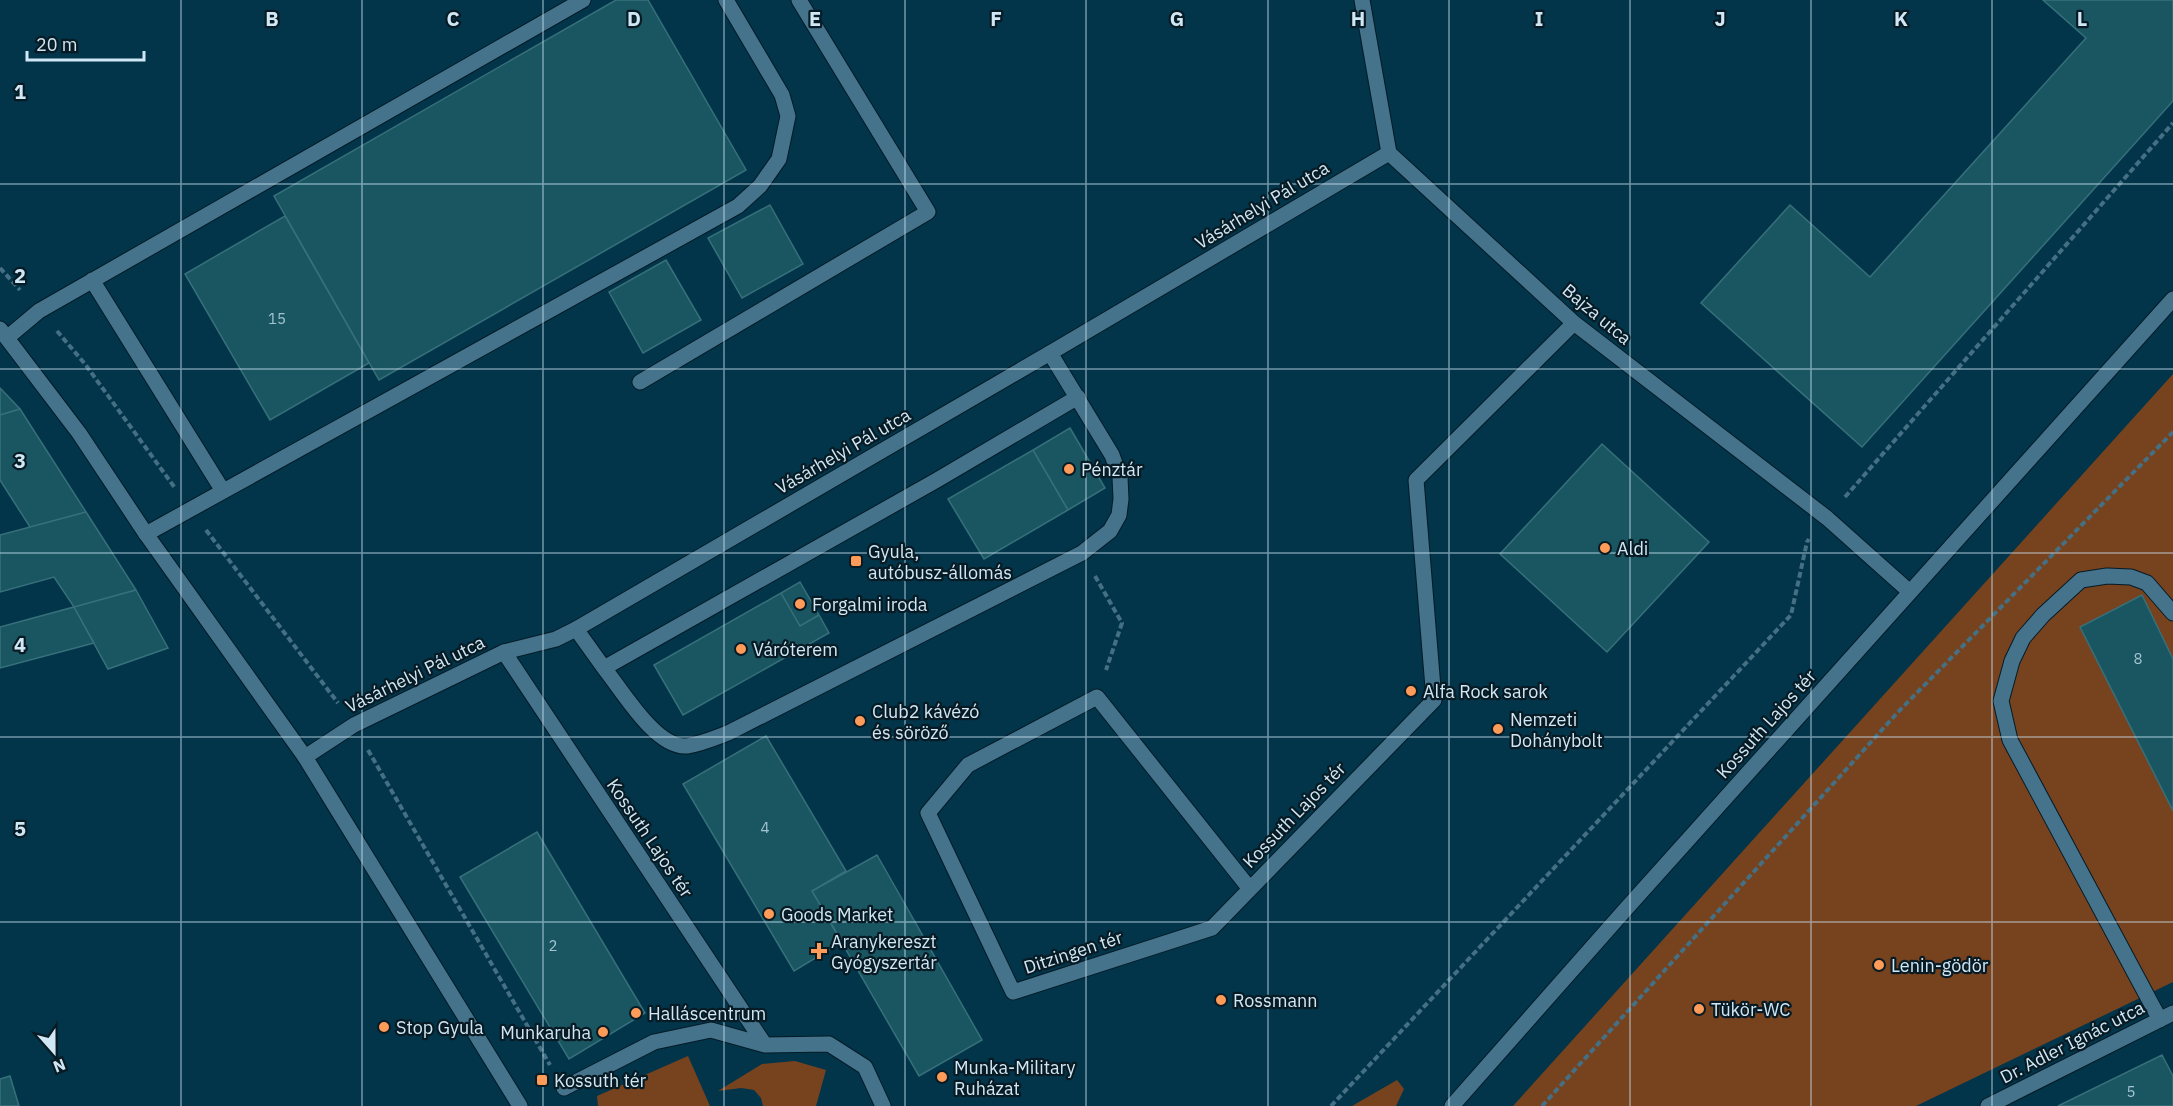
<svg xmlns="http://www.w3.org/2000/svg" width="2173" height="1106" viewBox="0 0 2173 1106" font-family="'IBM Plex Sans',sans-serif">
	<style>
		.green { fill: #77421e }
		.building { fill: #1a5661; stroke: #37707b; stroke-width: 1.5 }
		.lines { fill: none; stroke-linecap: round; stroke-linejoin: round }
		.service-casing { stroke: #041b27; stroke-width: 17 }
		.pedestrian-casing { stroke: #041b27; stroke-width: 17 }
		.minor-casing { stroke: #041b27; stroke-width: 17 }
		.tertiary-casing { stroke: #041b27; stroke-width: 17 }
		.path { stroke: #456f82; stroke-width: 4; stroke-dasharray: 6 3; stroke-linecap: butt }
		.service { stroke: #45738b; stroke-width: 15 }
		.pedestrian { stroke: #45738b; stroke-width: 15 }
		.minor { stroke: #45738b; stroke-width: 15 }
		.tertiary { stroke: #45738b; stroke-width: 15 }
		.grid { fill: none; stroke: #d0e8f5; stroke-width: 1.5; stroke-opacity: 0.55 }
		.poi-dot { fill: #ff9b59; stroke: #081b24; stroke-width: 2 }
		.labels { text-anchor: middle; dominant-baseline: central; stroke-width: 4.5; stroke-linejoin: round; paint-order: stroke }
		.number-label { font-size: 15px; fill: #a2c4d0 }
		.street-label { font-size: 18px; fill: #d0e8f5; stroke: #081b24 }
		.poi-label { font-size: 18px; fill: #d0e8f5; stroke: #081b24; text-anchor: start }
		.grid-label { font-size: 20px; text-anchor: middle; font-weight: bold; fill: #d0e8f5; stroke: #081b24; stroke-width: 4.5; stroke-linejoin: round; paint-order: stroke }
	</style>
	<rect width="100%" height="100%" fill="#02354a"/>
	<path class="green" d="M2173 374V982L1916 1106H1513Z
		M688 1056 710 1106H598L597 1096Z
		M795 1061 826 1070 816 1106H763L761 1098 754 1090 741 1088 718 1091 762 1064Z
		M1397 1080 1404 1089 1396 1106H1352Z"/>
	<path class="building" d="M616 0H648L746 170 379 380 274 196Z
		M2043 0H2173V101L1862 447 1701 303 1790 205 1870 277 2086 38Z
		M770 205 803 264 742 298 708 238Z
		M285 216 369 363 270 420 185 274Z
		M666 260 701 320 643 353 609 292Z
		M0 388 20 409 0 415Z
		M20 409 86 512 30 527 0 480V415Z
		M1070 428 1105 488 1068 510 1033 450Z
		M1602 444 1709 542 1607 652 1500 554Z
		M1033 450 1068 510 984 559 948 499Z
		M86 512 136 590 74 607 54 577 0 592V535Z
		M800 582 819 615 800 626 781 593Z
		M136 590 168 648 108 669 74 607Z
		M781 593 800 626 819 615 829 633 683 715 654 665Z
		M2142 595 2173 659V811L2080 627Z
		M74 607 94 643 0 668V627Z
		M766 736 846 871 812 891 842 942 794 971 683 784Z
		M537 832 645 1013 569 1059 460 877Z
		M877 855 982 1040 919 1076 812 891Z
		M2162 1055 2173 1076V1106H2058Z
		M10 1076 19 1106H0V1079Z"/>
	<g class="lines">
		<g class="service-casing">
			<path id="service" d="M92 280 223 491
				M8 337 39 311 583 0
				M146 534 738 206 760 186 779 159 788 116 782 95 726 0
				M576 629 604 668 937 480 1078 397
				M604 668C622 690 656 749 687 746 701 744 715 738 728 733L1082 553 1110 531 1119 515 1121 499 1120 477 1112 455 1050 353"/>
		</g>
		<g class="pedestrian-casing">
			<path id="pedestrian" d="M504 652 765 1045
				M564 1088 654 1042 711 1030 765 1045 829 1044 865 1067 883 1106"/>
		</g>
		<g class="minor-casing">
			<path id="minor" d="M1362 0 1389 153 1574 323 1827 518 1910 592
				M640 382 928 212 799 0
				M1097 697 1250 889 1212 928 1013 992 928 813 968 765Z
				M305 757 354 725 504 652 556 639 576 629 1050 353 1389 153
				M1250 889 1434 700 1416 480 1574 323
				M2160 1020 2010 740 2001 701 2012 661 2023 638 2043 615 2081 580 2107 576 2131 577 2147 583 2173 613
				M1988 1106 2173 1013"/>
		</g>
		<g class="tertiary-casing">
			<path id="tertiary" d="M0 329 79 433 146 534 305 757 520 1106
				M1452 1106 1625 910 2173 299"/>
		</g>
		<path class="path" d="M0 268 20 290
			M57 331 85 364 175 488
			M1845 497 2173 123
			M206 530 338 703
			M1095 576 1122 623 1106 670
			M368 750 550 1065
			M1331 1106 1791 615 1807 542 1809 539
			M1542 1106 1899 711 2173 432"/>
		<use href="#service" class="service"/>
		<use href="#pedestrian" class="pedestrian"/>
		<use href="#minor" class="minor"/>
		<use href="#tertiary" class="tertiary"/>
	</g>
	<path class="grid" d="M181 0V1106M362 0V1106M543 0V1106M724 0V1106M905 0V1106M1086 0V1106M1268 0V1106M1449 0V1106M1630 0V1106M1811 0V1106M1992 0V1106M0 184H2173M0 369H2173M0 553H2173M0 737H2173M0 922H2173"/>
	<g class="poi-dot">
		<circle cx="1069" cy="469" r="6"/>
		<circle cx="1605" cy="548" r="6"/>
		<rect x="850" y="555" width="12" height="12" rx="3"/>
		<circle cx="800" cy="604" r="6"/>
		<circle cx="741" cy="649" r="6"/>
		<circle cx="1411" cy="691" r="6"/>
		<circle cx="860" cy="721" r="6"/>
		<circle cx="1498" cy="729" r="6"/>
		<circle cx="769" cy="914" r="6"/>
		<path d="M816 942h6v6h6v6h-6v6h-6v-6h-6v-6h6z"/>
		<circle cx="1879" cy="965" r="6"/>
		<circle cx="1221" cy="1000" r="6"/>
		<circle cx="1699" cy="1009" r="6"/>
		<circle cx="636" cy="1013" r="6"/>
		<circle cx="384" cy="1027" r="6"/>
		<circle cx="603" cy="1032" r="6"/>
		<circle cx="942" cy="1077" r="6"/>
		<rect x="536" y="1074" width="12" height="12" rx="3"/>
	</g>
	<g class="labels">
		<g class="number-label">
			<text x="277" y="318">15</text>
			<text x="2138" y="658">8</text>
			<text x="765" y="827">4</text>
			<text x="553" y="945">2</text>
			<text x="2131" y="1091">5</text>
		</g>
		<g class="street-label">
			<text transform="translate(1262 205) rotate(-31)">Vásárhelyi Pál utca</text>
			<text transform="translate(1597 314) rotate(40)">Bajza utca</text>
			<text transform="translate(843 451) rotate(-30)">Vásárhelyi Pál utca</text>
			<text transform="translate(415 674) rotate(-26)">Vásárhelyi Pál utca</text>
			<text transform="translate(1766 724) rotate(-48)">Kossuth Lajos tér</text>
			<text transform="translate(1294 815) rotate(-46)">Kossuth Lajos tér</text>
			<text transform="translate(650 838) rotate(56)">Kossuth Lajos tér</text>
			<text transform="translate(1073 952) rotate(-18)">Ditzingen tér</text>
			<text transform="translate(2072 1042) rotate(-27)">Dr. Adler Ignác utca</text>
		</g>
		<g class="poi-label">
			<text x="1081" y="469">Pénztár</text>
			<text x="1617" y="548">Aldi</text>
			<text x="868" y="551">Gyula,<tspan x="868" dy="21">autóbusz-állomás</tspan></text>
			<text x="812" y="604">Forgalmi iroda</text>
			<text x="753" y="649">Váróterem</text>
			<text x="1423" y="691">Alfa Rock sarok</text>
			<text x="872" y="711">Club2 kávézó<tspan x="872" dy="21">és söröző</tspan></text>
			<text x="1510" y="719">Nemzeti<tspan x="1510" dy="21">Dohánybolt</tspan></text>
			<text x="781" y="914">Goods Market</text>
			<text x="831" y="941">Aranykereszt<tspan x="831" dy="21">Gyógyszertár</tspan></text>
			<text x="1891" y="965">Lenin-gödör</text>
			<text x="1233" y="1000">Rossmann</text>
			<text x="1711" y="1009">Tükör-WC</text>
			<text x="648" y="1013">Halláscentrum</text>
			<text x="396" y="1027">Stop Gyula</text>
			<text x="591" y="1032" text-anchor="end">Munkaruha</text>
			<text x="954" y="1067">Munka-Military<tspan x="954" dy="21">Ruházat</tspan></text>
			<text x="554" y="1080">Kossuth tér</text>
		</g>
	</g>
	<g class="grid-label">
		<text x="272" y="26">B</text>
		<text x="453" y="26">C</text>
		<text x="634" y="26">D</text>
		<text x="815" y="26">E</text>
		<text x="996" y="26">F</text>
		<text x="1177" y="26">G</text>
		<text x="1358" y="26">H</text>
		<text x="1539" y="26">I</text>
		<text x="1720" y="26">J</text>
		<text x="1901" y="26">K</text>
		<text x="2082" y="26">L</text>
		<text x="20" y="99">1</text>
		<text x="20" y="283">2</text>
		<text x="20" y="468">3</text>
		<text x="20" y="652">4</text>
		<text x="20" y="836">5</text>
	</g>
	<g transform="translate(54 1052) rotate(159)" stroke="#081b24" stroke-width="4.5" paint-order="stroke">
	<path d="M0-4.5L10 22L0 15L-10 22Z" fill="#d0e8f5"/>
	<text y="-9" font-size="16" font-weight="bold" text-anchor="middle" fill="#d0e8f5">N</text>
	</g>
	<path d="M27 51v9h117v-9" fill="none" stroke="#d0e8f5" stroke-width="3"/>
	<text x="36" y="51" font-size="18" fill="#d0e8f5" stroke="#081b24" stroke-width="4.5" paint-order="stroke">20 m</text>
</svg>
